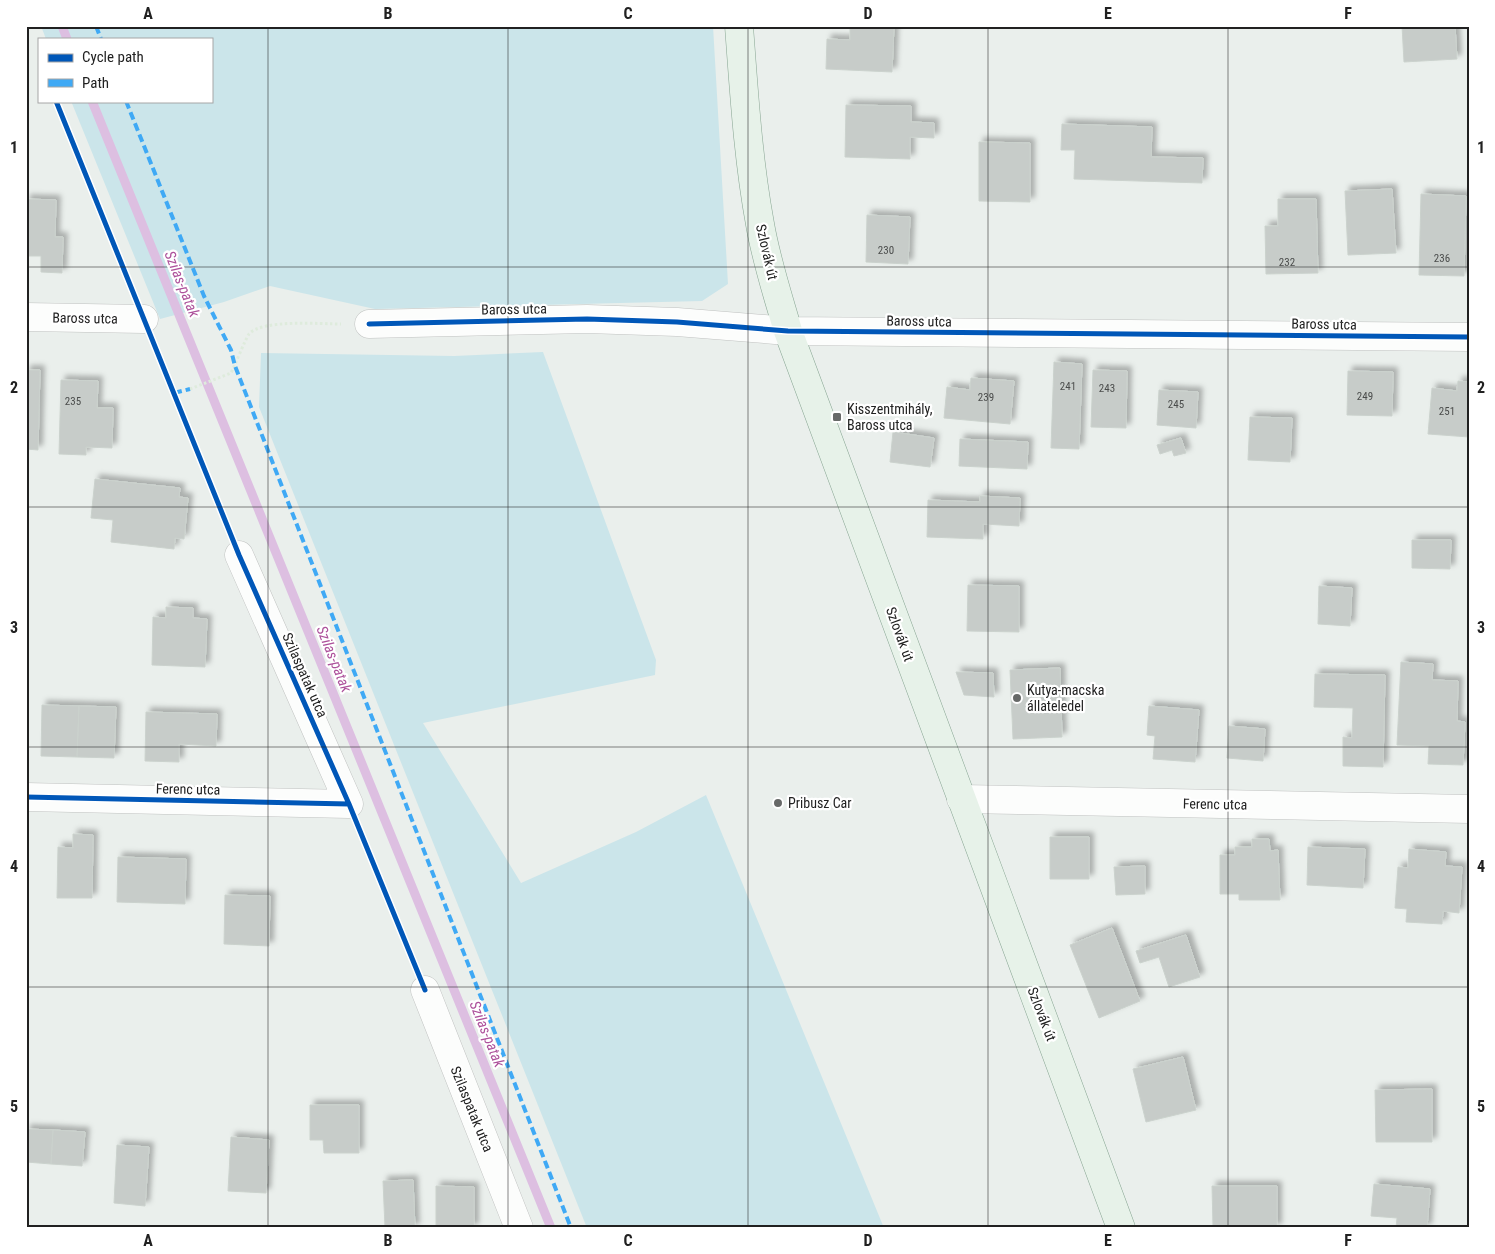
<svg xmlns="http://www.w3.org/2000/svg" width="1495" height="1254" viewBox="0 0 1495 1254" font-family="'Roboto Condensed',sans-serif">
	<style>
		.grass { fill: #cbe5ea }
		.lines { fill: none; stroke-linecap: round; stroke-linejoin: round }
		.stream { stroke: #ddbfe1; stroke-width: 9 }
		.building { fill: #c7ccc9; stroke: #cbd2cd; filter: url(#shadow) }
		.minor-casing { stroke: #c0c2c1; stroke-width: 29 }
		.major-casing { stroke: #87a592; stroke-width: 29 }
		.path { stroke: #deebdc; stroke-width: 3; stroke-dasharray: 2.5 2.5; stroke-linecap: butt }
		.minor { stroke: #fcfdfc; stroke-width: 28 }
		.major { stroke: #e7f2e9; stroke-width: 28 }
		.quiet { stroke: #3fa9f5; stroke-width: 4; stroke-dasharray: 8 4; stroke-linecap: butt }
		.cycleway-casing { stroke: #fff; stroke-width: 8 }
		.cycleway { stroke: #0057b8; stroke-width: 5 }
		.grid { fill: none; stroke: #212121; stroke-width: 1; stroke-opacity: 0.55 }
		.poi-dot { fill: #676968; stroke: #fff; stroke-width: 2 }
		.labels { text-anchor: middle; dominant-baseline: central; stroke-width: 4.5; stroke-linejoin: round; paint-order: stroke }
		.number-label { font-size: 11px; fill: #4a4c4b }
		.street-label { font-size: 14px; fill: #212121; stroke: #fff }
		.poi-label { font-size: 14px; fill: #212121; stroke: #fff; text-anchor: start }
		.water-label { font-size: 15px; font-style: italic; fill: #ad519b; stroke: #fff }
		.neatline { fill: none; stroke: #212121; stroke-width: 2 }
		.grid-label { font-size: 16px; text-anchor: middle; font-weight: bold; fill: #212121 }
	</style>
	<defs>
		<filter id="shadow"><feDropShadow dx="4.5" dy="-4.5" stdDeviation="2.5" flood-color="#0004"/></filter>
	</defs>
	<rect width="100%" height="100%" fill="#eaefec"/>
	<path class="grass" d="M41 26H713L728 284 702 301 375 309 270 286 224 302 160 319 71 101H211V39H46Z
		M543 352 656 660 655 675 423 723 521 883 636 832 706 795 884 1228H587L259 407 261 353 454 356Z"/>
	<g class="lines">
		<path class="stream" d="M62 26 67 39
			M92 101 551 1228"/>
	</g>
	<path class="building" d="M850 26H894L892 72 826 69 827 39 850 40Z
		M1402 26H1455L1457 59 1404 62Z
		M846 105 911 106V122L934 123V138L910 137V159L845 157Z
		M1062 124 1152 127 1151 157 1203 158 1202 183 1074 179 1075 150H1061Z
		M979 142 1030 143V202L979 201Z
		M1392 189 1396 253 1348 255 1345 191Z
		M1421 194 1466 196 1464 276 1419 275Z
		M26 199 56 200 55 237H63L62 273 41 272V256H26Z
		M1278 199H1316L1318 273 1266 274 1265 226H1278Z
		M867 215 910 217 908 264 866 262Z
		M1054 362 1082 364 1079 449 1051 448Z
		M26 370H40L38 450 26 449Z
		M1093 370 1127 371 1126 428 1091 427Z
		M1348 371 1393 372 1392 416 1347 415Z
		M971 378 1014 381 1010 424 944 418 947 387 970 390Z
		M61 380 98 381 97 408H113L112 448 86 447V455L59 454Z
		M1458 381 1469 382V437L1428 434 1432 388 1457 391Z
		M1159 390 1198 392 1196 428 1157 425Z
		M1250 417 1292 418 1290 462 1248 460Z
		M893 432 934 438 930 467 890 462Z
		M1181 438 1186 453 1174 456 1172 450 1160 454 1157 445Z
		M960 439 1028 442 1027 469 959 466Z
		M95 479 180 488 179 497 188 498 184 539 175 538 174 549 111 542 113 520 91 518Z
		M980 496 1020 498 1019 526 983 524V539L927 537 928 500 980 502Z
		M1412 540H1451L1450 569 1412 568Z
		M968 585 1019 586V632L967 631Z
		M1319 586 1352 588 1350 626 1318 624Z
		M166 607 193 608V618L207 619 205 667 152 665 153 617 166 618Z
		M1401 662 1433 664 1432 680 1458 681 1457 721 1465 722 1463 765 1428 764 1429 746 1397 745Z
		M1060 668 1062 737 1013 739 1010 670Z
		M956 672 993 673 994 697 964 695Z
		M1315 674 1385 675 1383 767 1343 766V737L1352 738 1353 708 1314 707Z
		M42 705 79 706 77 757 41 756Z
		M79 706 116 707 114 758 77 757Z
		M1149 706 1199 710 1195 762 1153 759 1155 736 1147 735Z
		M146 712 217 714 216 746 179 744V762L145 761Z
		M1229 726 1265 729 1263 761 1227 758Z
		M73 834 93 835 92 898H57L58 847 73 848Z
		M1050 837H1089V879H1050Z
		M1252 839H1269L1270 851 1278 850 1280 900H1239V894H1220V855H1235V847H1252Z
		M1308 847 1365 849 1363 888 1307 885Z
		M1409 849 1446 852 1445 866 1462 867 1459 913 1443 911 1442 924 1406 922 1407 909 1395 908 1398 867 1408 868Z
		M118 857 186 859 185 904 117 902Z
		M1145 866V894L1116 895 1114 867Z
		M225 895 270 896 269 946 224 944Z
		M1112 928 1140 1001 1099 1018 1070 945Z
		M1186 935 1200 977 1169 987 1159 957 1140 963 1136 951Z
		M1183 1057 1196 1110 1146 1122 1133 1069Z
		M1432 1089V1142H1376L1375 1090Z
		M310 1105H359V1153H324L323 1140H310Z
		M26 1129 53 1130 51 1164 26 1162Z
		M53 1130 85 1132 82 1166 51 1164Z
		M231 1137 269 1140 266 1193 228 1191Z
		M117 1145 149 1147 145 1206 114 1203Z
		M413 1180 415 1228H385L383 1181Z
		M1374 1184 1430 1189 1427 1228H1396L1397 1218 1371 1216Z
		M436 1186 474 1187V1228H436Z
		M1212 1186H1277V1228H1213Z"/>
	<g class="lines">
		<g class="minor-casing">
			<path id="minor" d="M26 317 144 319
				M369 324 587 319 677 322 788 331 1469 337
				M26 797 349 804 239 555
				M961 799 1469 809
				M425 990 519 1228"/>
		</g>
		<g class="major-casing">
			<path id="major" d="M739 26C744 92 748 159 760 224 766 260 778 296 788 331L1121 1228"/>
		</g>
		<path class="path" d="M190 389 231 373C235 365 245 340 249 334 262 319 321 324 341 324"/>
		<use href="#minor" class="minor"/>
		<use href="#major" class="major"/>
		<path class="quiet" d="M96 26 101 39
			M126 101 204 296 231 350 235 366 571 1228
			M174 393 190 389"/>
		<g class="cycleway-casing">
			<path id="cycleway" d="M56 101 239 555 349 804 425 990
				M369 324 587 319 677 322 788 331 1469 337
				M26 797 349 804"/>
		</g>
		<use href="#cycleway" class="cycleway"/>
	</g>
	<path class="grid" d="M268 26V1228M508 26V1228M748 26V1228M988 26V1228M1228 26V1228M26 267H1469M26 507H1469M26 747H1469M26 987H1469"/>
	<g class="poi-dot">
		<rect x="832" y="412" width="10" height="10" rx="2.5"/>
		<circle cx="1017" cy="698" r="5"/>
		<circle cx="778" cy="803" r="5"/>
	</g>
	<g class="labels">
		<g class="number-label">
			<text x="886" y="250">230</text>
			<text x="1442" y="258">236</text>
			<text x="1287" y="262">232</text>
			<text x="1068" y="386">241</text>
			<text x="1107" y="388">243</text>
			<text x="1365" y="396">249</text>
			<text x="986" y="397">239</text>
			<text x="73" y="401">235</text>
			<text x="1176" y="404">245</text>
			<text x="1447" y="411">251</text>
		</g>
		<g class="street-label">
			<text transform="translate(767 252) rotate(77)">Szlovák út</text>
			<text transform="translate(514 309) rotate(-1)">Baross utca</text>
			<text transform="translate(85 318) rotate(1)">Baross utca</text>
			<text transform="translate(919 321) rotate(1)">Baross utca</text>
			<text transform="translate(1324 324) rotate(1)">Baross utca</text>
			<text transform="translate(900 634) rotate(70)">Szlovák út</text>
			<text transform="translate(305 675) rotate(66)">Szilaspatak utca</text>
			<text transform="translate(188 789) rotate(1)">Ferenc utca</text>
			<text transform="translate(1215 804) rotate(1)">Ferenc utca</text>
			<text transform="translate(1042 1014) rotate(69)">Szlovák út</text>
			<text transform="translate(472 1109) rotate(68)">Szilaspatak utca</text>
		</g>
		<g class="poi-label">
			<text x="847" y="409">Kisszentmihály,<tspan x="847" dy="16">Baross utca</tspan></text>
			<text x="1027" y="690">Kutya-macska<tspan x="1027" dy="16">állateledel</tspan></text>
			<text x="788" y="803">Pribusz Car</text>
		</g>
		<g class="water-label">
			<text transform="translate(182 284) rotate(68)">Szilas-patak</text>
			<text transform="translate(334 659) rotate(68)">Szilas-patak</text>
			<text transform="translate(487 1034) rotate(68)">Szilas-patak</text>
		</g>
	</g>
	<rect width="1495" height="1254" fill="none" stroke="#ffffff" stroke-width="55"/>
	<rect x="38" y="38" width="175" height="65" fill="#ffffff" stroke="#a6a6a6"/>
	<rect x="48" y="54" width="25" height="8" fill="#0057b8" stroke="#a6a6a6"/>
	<text x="82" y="62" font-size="15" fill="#212121">Cycle path</text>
	<rect x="48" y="79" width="25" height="8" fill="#3fa9f5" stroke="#a6a6a6"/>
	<text x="82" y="88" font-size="15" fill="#212121">Path</text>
	<rect x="28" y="28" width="1440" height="1198" class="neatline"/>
	<g class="grid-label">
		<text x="148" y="19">A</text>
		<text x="388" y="19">B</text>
		<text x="628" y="19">C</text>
		<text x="868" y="19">D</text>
		<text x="1108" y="19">E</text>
		<text x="1348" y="19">F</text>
		<text x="14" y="153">1</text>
		<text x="1481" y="153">1</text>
		<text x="14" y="393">2</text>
		<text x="1481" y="393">2</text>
		<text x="14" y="633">3</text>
		<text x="1481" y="633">3</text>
		<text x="14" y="872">4</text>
		<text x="1481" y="872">4</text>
		<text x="14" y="1112">5</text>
		<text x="1481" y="1112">5</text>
		<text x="148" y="1246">A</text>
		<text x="388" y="1246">B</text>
		<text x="628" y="1246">C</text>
		<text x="868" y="1246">D</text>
		<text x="1108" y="1246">E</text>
		<text x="1348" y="1246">F</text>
	</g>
</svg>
